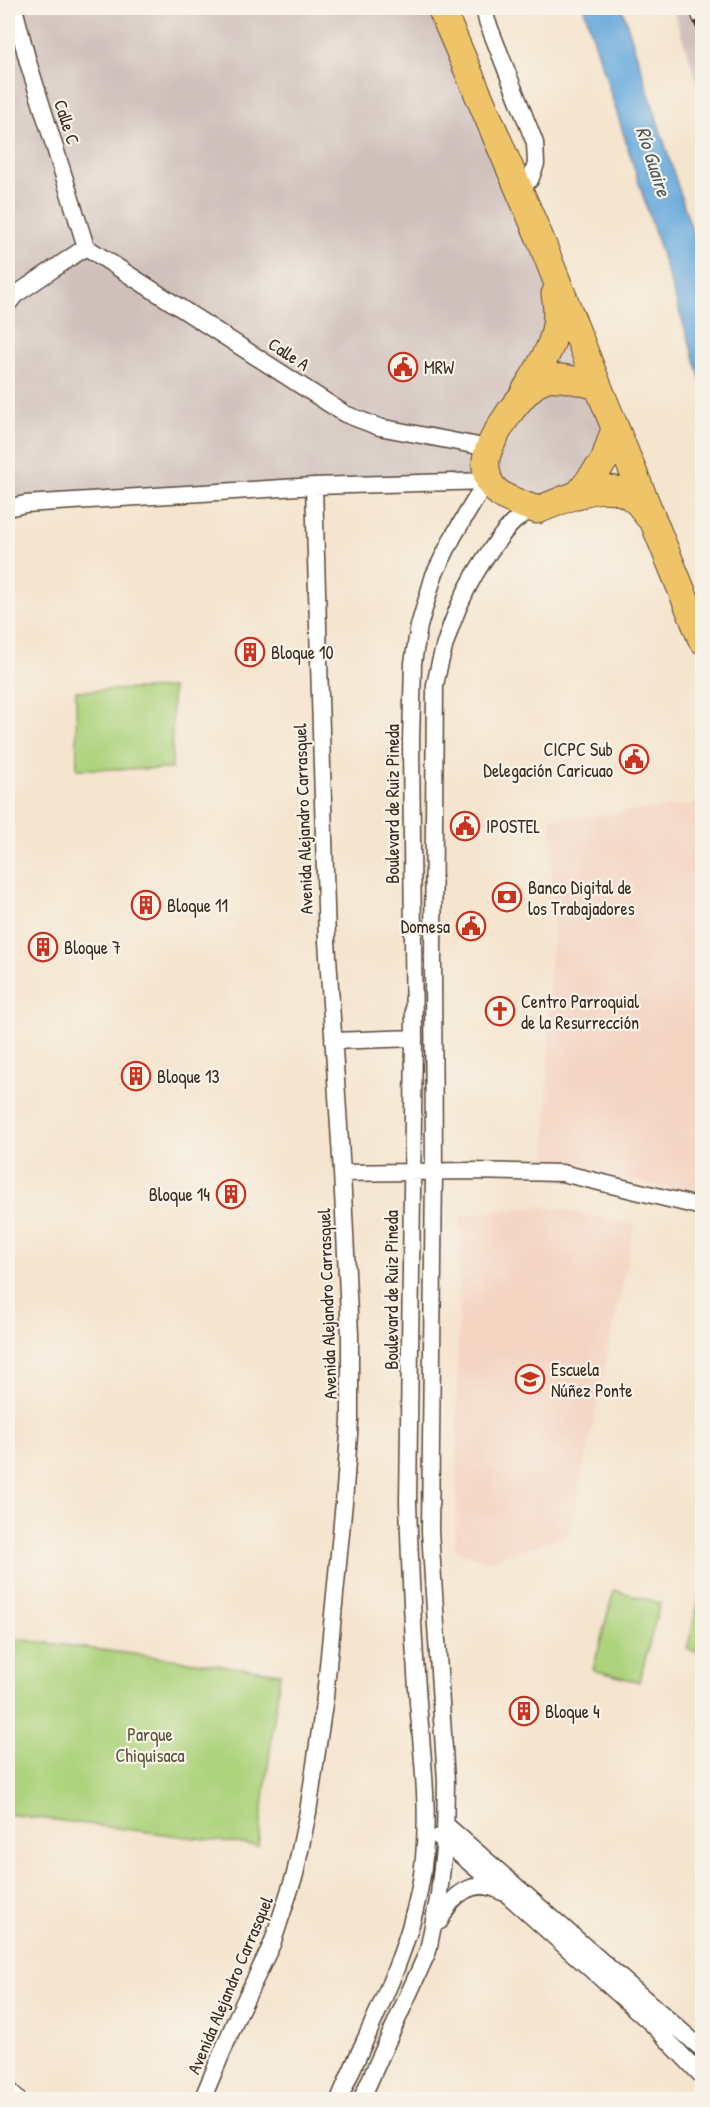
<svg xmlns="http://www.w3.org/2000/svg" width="710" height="2107" viewBox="0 0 710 2107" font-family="'Patrick Hand',sans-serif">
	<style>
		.built { fill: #f4d3c1 }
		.industrial { fill: #d0c0bc }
		.green { fill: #add37d; stroke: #747e4e; stroke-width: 1.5 }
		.water { fill: #69aadd; stroke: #526a7e; stroke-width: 1.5 }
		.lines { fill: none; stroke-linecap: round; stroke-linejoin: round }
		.street-casing { stroke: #574638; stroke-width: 19 }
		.primary-casing { stroke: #574638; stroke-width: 29 }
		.street { stroke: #fff; stroke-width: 16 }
		.primary { stroke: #efc469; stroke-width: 27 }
		.rail-casing { stroke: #3b2a1e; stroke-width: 7 }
		.rail { stroke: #f7f3e8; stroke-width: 4.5; stroke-dasharray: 14; stroke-linecap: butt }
		.labels { text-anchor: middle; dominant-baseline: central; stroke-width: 4.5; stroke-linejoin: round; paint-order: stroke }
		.street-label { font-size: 18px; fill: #3b2a1e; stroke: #f7f3e8 }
		.poi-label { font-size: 18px; fill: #3b2a1e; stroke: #f7f3e8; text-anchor: start }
		.park-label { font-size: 18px; fill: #585436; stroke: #f7f3e8 }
		.water-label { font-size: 20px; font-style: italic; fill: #4b5761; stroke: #f7f3e8 }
	</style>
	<rect width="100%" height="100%" fill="#f7f3e8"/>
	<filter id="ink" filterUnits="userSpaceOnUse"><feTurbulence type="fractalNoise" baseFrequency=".0167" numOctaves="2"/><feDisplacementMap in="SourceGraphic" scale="12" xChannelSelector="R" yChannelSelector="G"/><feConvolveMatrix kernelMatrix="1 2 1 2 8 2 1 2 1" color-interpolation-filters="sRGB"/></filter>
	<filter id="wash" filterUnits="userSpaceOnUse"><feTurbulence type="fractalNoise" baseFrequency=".008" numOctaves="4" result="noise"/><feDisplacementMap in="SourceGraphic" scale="24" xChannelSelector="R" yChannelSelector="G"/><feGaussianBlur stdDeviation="1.35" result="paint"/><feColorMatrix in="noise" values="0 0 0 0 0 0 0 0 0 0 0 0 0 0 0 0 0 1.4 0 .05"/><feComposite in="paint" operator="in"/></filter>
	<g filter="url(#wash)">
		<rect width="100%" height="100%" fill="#f5e4ce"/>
		<path class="built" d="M702 803V1195L546 1163 550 960 553 941 551 818 610 814Z
			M542 1206 635 1224 570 1534 487 1561 455 1550 460 1215Z"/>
		<path class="industrial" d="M8 8H441L615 429 557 503 489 481 8 508Z
			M672 8H702V97L691 63Z"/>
		<path class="green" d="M172 688V769H77L76 691Z
			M614 1590 660 1603 639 1682 593 1670Z
			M700 1596 702 1597V1653L687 1649Z
			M8 1638 280 1673 258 1846 8 1814Z"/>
		<path class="water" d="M584 8H622L702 263V383Z"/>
	</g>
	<g filter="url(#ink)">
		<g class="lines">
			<g class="street-casing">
				<path id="street" d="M14 8 28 62 86 247
					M484 8 487 21 535 143 536 164 530 180 517 187
					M86 247 345 414 379 427 489 448
					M8 304 15 295 86 247
					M8 508 25 504 314 486 489 481
					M333 1041 414 1038
					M342 1173 469 1171 562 1173 702 1207
					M446 1825 702 2049
					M439 1837 510 1897 652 2024 702 2076
					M440 1921C451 1895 474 1876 502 1892
					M8 2089 18 2100
					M202 2100 237 2017 272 1944 295 1874 308 1812 325 1697 344 1502 350 1421V1334L342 1173 327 941 314 486
					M339 2100C367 2031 404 1966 419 1892 432 1829 423 1765 418 1702 413 1635 410 1569 408 1502L414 1038 411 740 413 663 419 626 434 575 454 535 478 495 489 481
					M361 2100 428 1951 439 1894 445 1840 446 1781 430 1531 434 1172 433 959 435 685C445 633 463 586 495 544 502 535 510 523 520 517 524 513 532 512 537 510"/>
			</g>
			<g class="primary-casing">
				<path id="primary" d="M441 8 542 243 598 386 702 640
					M598 386C582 382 564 376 548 378 526 382 488 439 486 460 485 466 487 477 490 483 499 499 521 503 537 510 566 500 609 474 636 501 641 505 644 511 648 516
					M525 391C545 359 563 333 555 294
					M577 496 604 461 615 429"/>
			</g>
			<use href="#street" class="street"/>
			<use href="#primary" class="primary"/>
			<g class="rail-casing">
				<path id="rail" d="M691 8 702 34"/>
			</g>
			<use href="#rail" class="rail"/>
		</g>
	</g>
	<defs>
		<g id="civic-ring" transform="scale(1.5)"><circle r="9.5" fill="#f7f3e8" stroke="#c8321e" stroke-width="1.5"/><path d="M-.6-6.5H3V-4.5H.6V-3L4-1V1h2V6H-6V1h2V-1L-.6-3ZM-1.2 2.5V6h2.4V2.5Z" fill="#c8321e"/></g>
		<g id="building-ring" transform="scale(1.5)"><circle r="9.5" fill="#f7f3e8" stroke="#c8321e" stroke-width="1.5"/><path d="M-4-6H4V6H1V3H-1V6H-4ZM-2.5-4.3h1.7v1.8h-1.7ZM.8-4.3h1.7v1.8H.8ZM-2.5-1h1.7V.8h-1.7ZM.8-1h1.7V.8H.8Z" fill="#c8321e"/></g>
		<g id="bank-ring" transform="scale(1.5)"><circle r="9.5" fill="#f7f3e8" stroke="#c8321e" stroke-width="1.5"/><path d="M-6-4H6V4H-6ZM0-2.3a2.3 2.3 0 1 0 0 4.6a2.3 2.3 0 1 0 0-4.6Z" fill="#c8321e"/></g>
		<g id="church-ring" transform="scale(1.5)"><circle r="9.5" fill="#f7f3e8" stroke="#c8321e" stroke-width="1.5"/><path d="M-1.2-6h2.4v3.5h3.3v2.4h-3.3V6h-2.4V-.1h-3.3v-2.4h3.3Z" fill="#c8321e"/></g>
		<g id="school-ring" transform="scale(1.5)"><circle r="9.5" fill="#f7f3e8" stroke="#c8321e" stroke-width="1.5"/><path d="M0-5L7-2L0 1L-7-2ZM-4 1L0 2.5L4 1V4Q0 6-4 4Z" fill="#c8321e"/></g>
	</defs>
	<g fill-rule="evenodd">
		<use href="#civic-ring" x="403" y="367"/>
		<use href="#building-ring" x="250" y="652"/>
		<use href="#civic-ring" x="634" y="759"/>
		<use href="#civic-ring" x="465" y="826"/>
		<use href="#bank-ring" x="507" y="897"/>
		<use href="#building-ring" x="146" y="905"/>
		<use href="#civic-ring" x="471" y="926"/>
		<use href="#building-ring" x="43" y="947"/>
		<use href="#church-ring" x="500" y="1011"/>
		<use href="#building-ring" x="136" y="1076"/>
		<use href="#building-ring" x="231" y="1194"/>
		<use href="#school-ring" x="530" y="1379"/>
		<use href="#building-ring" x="524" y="1711"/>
	</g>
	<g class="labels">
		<g class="street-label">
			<text transform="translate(67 122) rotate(72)">Calle C</text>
			<text transform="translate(289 354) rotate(33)">Calle A</text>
			<text transform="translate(392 804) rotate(-90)">Boulevard de Ruiz Pineda</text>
			<text transform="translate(303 819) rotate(-92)">Avenida Alejandro Carrasquel</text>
			<text transform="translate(391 1290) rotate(-90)">Boulevard de Ruiz Pineda</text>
			<text transform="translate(327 1304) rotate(-92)">Avenida Alejandro Carrasquel</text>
			<text transform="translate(230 1985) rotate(-67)">Avenida Alejandro Carrasquel</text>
		</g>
		<g class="poi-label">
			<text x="424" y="367">MRW</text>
			<text x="271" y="652">Bloque 10</text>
			<text x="613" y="749" text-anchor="end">CICPC Sub<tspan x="613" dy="21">Delegación Caricuao</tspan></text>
			<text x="486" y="826">IPOSTEL</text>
			<text x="528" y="887">Banco Digital de<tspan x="528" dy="21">los Trabajadores</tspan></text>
			<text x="167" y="905">Bloque 11</text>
			<text x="450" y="926" text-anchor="end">Domesa</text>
			<text x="64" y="947">Bloque 7</text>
			<text x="521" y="1001">Centro Parroquial<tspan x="521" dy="21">de la Resurrección</tspan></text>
			<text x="157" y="1076">Bloque 13</text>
			<text x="210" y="1194" text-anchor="end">Bloque 14</text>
			<text x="551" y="1369">Escuela<tspan x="551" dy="21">Núñez Ponte</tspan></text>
			<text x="545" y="1711">Bloque 4</text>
		</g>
		<g class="park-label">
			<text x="150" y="1734">Parque<tspan x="150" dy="21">Chiquisaca</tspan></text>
		</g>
		<g class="water-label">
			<text transform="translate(654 161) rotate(72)">Río Guaire</text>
		</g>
	</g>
	<rect width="710" height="2107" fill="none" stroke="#f7f3e8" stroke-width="30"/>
</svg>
